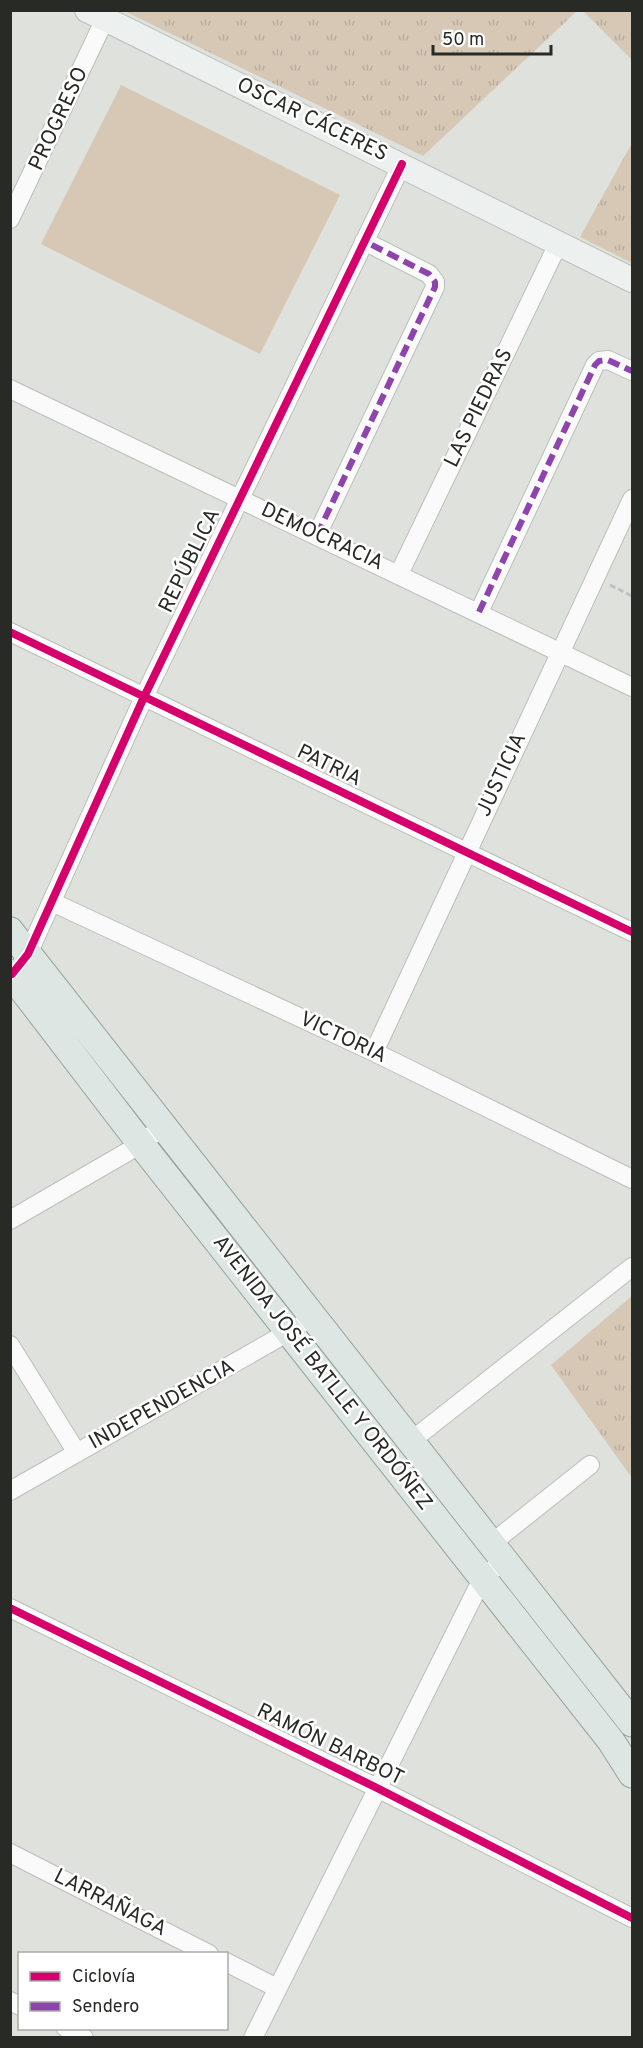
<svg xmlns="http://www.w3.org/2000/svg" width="643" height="2048" viewBox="0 0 643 2048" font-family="Overpass,sans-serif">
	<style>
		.grass { fill: url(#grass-tufts) }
		.garden { fill: #d7c8b6 }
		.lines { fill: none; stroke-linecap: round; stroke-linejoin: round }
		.street-casing { stroke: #bcbeba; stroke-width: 20 }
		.secondary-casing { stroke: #bcbeba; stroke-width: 26 }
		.primary-casing { stroke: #94a49c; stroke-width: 29 }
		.path { stroke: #bfc1bf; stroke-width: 3; stroke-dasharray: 6 3; stroke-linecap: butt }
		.street { stroke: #fafafa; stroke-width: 18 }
		.secondary { stroke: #ecf0ee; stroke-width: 24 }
		.primary { stroke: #dde6e2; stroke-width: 27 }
		.quiet { stroke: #8e44ad; stroke-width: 6; stroke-dasharray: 12 6; stroke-linecap: butt }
		.cycleway-casing { stroke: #fff; stroke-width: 11 }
		.cycleway { stroke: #d6006c; stroke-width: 8 }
		.labels { text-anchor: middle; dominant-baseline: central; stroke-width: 5; stroke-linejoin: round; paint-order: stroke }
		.street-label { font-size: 21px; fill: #282a26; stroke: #fff }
	</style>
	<defs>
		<pattern id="grass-tufts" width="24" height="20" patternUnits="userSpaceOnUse" patternTransform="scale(1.5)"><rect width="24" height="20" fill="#d7c8b6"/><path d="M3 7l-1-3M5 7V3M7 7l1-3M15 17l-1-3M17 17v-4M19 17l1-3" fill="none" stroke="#b9ac9c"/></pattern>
	</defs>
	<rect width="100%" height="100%" fill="#dee1dc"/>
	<path class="grass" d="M124 11 577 10V11L423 156Z
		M583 11H632V60Z
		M632 143V263L580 237Z
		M632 1296V1478L551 1365Z"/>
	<path class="garden" d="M121 85 340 195 260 354 41 244Z"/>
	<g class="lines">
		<g class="street-casing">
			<path id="street" d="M10 219 105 19
				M10 389 632 687
				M317 535 435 287V282L429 274 364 241
				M399 574 559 242
				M479 612 595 365 599 361 608 360 632 371
				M10 632 632 932
				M52 902 374 1052 632 1179
				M23 961 28 954 144 697 402 164
				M374 1052 632 499
				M10 1220 141 1144 164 1125
				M10 1345 77 1453
				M411 1441 632 1267
				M10 1491 299 1326
				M492 1543 590 1465
				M10 1608 377 1788 632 1918
				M10 1853 209 1954
				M226 1962 277 1988
				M10 2001 20 2006
				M66 2028 84 2038
				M253 2038 483 1577 505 1560"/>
		</g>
		<g class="secondary-casing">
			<path id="secondary" d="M87 10 632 280"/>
		</g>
		<g class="primary-casing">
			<path id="primary" d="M10 931 632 1723
				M10 973 141 1144 611 1741 632 1774"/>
		</g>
		<path class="path" d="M610 585 632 596"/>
		<use href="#street" class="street"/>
		<use href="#secondary" class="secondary"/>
		<use href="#primary" class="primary"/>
		<path class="quiet" d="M317 535 435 287V282L429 274 364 241
			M479 612 595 365 599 361 608 360 632 371"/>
		<g class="cycleway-casing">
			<path id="cycleway" d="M10 632 632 932
				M12 974 28 954 144 697 402 164
				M10 1608 377 1788 632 1918"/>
		</g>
		<use href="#cycleway" class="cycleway"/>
	</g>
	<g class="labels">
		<g class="street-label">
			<text transform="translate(59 119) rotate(-65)">PROGRESO</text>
			<text transform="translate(312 120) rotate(26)">OSCAR CÁCERES</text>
			<text transform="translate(479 408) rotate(-64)">LAS PIEDRAS</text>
			<text transform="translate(322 537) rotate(25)">DEMOCRACIA</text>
			<text transform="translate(190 561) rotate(-64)">REPÚBLICA</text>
			<text transform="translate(329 766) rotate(26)">PATRIA</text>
			<text transform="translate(502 775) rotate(-65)">JUSTICIA</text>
			<text transform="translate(343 1038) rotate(25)">VICTORIA</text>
			<text transform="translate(322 1373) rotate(52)">AVENIDA JOSÉ BATLLE Y ORDÓÑEZ</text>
			<text transform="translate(162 1405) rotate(-29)">INDEPENDENCIA</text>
			<text transform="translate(330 1745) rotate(26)">RAMÓN BARBOT</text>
			<text transform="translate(110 1903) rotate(27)">LARRAÑAGA</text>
		</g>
	</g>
	<rect width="643" height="2048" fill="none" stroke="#282a26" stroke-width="24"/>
	<rect x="18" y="1952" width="210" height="78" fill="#ffffff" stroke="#a9aaa8" stroke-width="1.5"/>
	<rect x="30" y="1972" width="30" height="9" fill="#d6006c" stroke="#a9aaa8" stroke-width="1.5"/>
	<text x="72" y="1982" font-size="18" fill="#282a26">Ciclovía</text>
	<rect x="30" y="2002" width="30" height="9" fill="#8e44ad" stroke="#a9aaa8" stroke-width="1.5"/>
	<text x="72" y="2012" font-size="18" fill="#282a26">Sendero</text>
	<path d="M433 45v9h118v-9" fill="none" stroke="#282a26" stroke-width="3"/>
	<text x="442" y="45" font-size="18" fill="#282a26" stroke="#ffffff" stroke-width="4.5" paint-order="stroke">50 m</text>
</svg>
